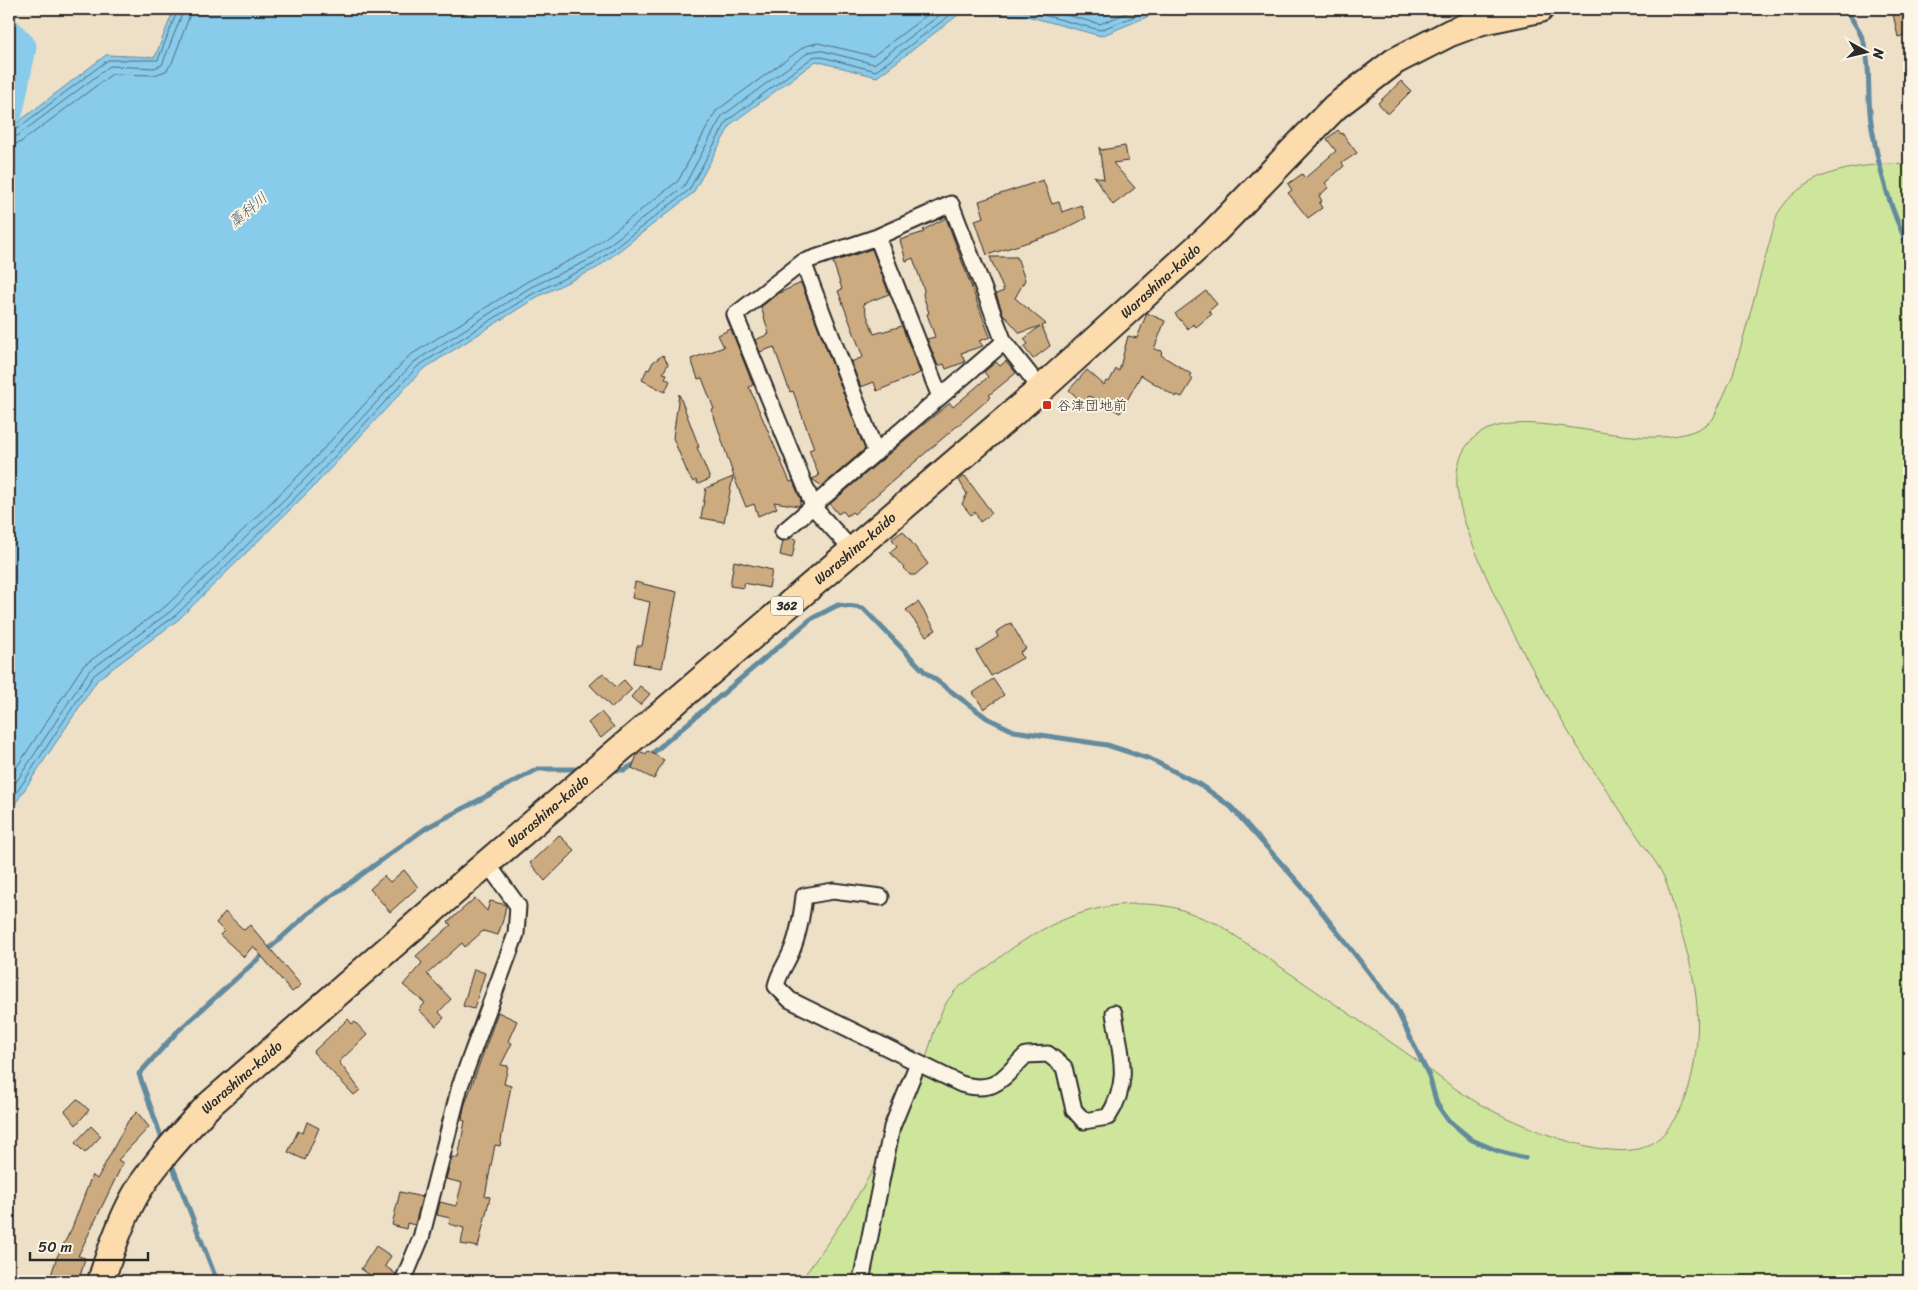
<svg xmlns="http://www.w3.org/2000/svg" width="1918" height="1290" viewBox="0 0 1918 1290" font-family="Sriracha,'Klee One',sans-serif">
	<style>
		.green { fill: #cee69b; stroke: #7c8863 }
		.water { fill: #89cbea; stroke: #638b9e }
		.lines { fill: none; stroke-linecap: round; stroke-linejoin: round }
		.shore { stroke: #516b77; stroke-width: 1 }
		.stream { stroke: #638b9e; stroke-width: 5 }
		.river { stroke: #89cbea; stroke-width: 29 }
		.building { fill: #cdab80; stroke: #2b2b2b }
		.minor-casing { stroke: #2b2b2b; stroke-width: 19 }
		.trunk-casing { stroke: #2b2b2b; stroke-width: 30 }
		.minor { stroke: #fcf5e5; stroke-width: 15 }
		.trunk { stroke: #fcdcac; stroke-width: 26 }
		.poi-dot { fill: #c8321e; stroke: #fcf5e5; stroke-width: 2 }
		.labels { text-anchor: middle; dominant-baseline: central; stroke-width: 4; stroke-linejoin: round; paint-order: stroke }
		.shield { fill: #fcf5e5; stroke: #6a6863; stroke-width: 1 }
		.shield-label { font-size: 12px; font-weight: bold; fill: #2b2b2b }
		.street-label { font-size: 14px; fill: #2b2b2b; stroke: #fcf5e5 }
		.poi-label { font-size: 14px; fill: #2b2b2b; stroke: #fcf5e5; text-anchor: start }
		.water-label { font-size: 15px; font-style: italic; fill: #475b64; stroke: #fcf5e5 }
	</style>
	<rect width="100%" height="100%" fill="#eedfc7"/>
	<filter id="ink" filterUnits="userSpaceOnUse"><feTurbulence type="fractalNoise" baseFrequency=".02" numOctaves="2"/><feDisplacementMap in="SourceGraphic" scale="10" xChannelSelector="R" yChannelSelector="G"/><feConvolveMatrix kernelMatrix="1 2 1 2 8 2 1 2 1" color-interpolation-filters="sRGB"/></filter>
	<g filter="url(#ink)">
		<path class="green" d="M1890 164 1909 165V1281H800C847 1220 889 1146 920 1075 931 1049 935 1014 954 992 963 982 983 971 994 962 1045 921 1108 893 1176 908 1190 912 1204 919 1218 924 1279 966 1341 1008 1402 1050 1431 1070 1460 1095 1491 1110 1525 1128 1600 1158 1638 1149 1658 1144 1667 1131 1677 1115 1687 1100 1691 1082 1694 1064 1703 1009 1694 974 1678 921 1673 907 1670 891 1664 877 1657 862 1644 847 1635 832 1611 796 1585 760 1563 723 1532 669 1499 610 1476 552 1466 527 1451 490 1459 462 1486 372 1653 476 1713 419L1733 375 1777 215C1800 174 1848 166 1890 164Z"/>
		<path class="water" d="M174 9H1166L1101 36 1027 16 962 12 877 77 816 61 731 124 693 193 597 268 537 297 422 370 315 485 178 620 98 679 9 813V129L106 55 155 57Z"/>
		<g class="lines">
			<path class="shore" d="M993 9 1028 11 1100 30 1153 9
				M1043 9 1100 24 1136 9
				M9 132 14 131 108 60H158L178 9
				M9 138 17 136 110 66 154 68 162 65 184 9
				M9 146 21 142 112 74 154 75 166 71 172 63 192 9
				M9 779 83 666 166 606 302 472 409 356 528 281 587 252 678 181 716 111 805 46 818 43 873 56 935 9
				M9 793 89 671 171 611 307 477 414 362 531 287 591 259 684 186 722 116 809 52 819 50 874 64 948 9
				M9 804 94 675 175 616 311 482 418 366 534 293 594 264 689 190 727 121 813 57 818 56 876 71 958 9"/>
			<path class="stream" d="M1844 9C1880 50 1863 81 1872 128 1879 169 1890 210 1909 247
				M647 758 811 619 838 605 863 608 925 672 987 718 1014 731 1107 745 1150 759 1201 785 1231 807 1304 889 1395 1006 1429 1076 1437 1104 1448 1120 1472 1140 1498 1151 1525 1158
				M610 770H624L639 762
				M163 1142 139 1074 177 1032 311 911 426 828 538 769H581
				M170 1160 217 1281"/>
			<path class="river" d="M9 33 22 47 9 110"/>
		</g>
		<path class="building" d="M1892 9H1909V34L1898 37Z
			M1401 81 1411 91 1388 114 1378 103Z
			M1338 130 1341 134 1342 133 1357 153 1342 163 1344 166 1325 183 1329 187 1319 196 1322 201 1319 203 1322 208 1308 218 1288 193 1292 190 1288 184 1302 174 1305 178 1336 151 1327 139Z
			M1125 146 1128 161 1113 163 1135 188 1113 205 1094 176 1104 179 1099 147 1101 150Z
			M1043 180 1052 204 1059 202 1062 212 1081 205 1086 218 1057 233 987 255 975 220 984 217 979 201Z
			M946 218 990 337 979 341 983 346 961 353 965 362 946 369 944 364 938 366 927 339 935 337 927 314 929 313 923 295 924 290 913 258 906 261 900 240 924 232 923 230Z
			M872 249 889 294 863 304 874 334 902 326 920 373 877 391 874 382 861 387 851 362 863 357 838 291 842 289 833 262Z
			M990 257H1017L1025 280 1015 298 1046 324 1042 326 1050 346 1033 359 1024 347 1028 344 1024 339 1040 326 1020 333 1003 314 996 294 1004 291Z
			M801 283 865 449 822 486 812 479 819 476 809 450 814 448 793 391 790 392 774 347 760 352 755 340 769 334 761 307 777 294Z
			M1206 291 1217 304 1209 311 1212 314 1196 327 1193 324 1188 329 1175 314Z
			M1147 313 1165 321 1154 349 1162 351 1161 355 1191 374 1189 377 1193 379 1182 397 1177 395 1176 397 1141 375 1120 413 1089 396 1083 403 1069 390 1087 370 1104 385 1106 381 1109 382 1116 369 1119 371 1128 336 1137 338Z
			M731 329 753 385 749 387 790 482 793 481 801 500 799 506 774 502 777 508 758 516 754 504 746 507 734 477 712 410 714 409 702 378 698 379 691 359 724 347 718 335Z
			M663 355 668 364 663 373 667 374 665 378 670 381 665 392 642 380 647 369 649 370 653 362Z
			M1006 361 1016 373 989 395 991 397 854 514 852 512 847 516 843 511 838 514 830 504 918 429 950 403 953 407 988 377 984 372 996 362 1000 366Z
			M679 394 699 447H697L710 479 698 484 696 480 693 482 688 474 673 438Z
			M965 476 992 513 980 522 975 512 971 515 962 504 967 494 959 480Z
			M733 477 724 522 701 518 706 488Z
			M903 531 928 564 915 575H910L890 552 897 546 892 539Z
			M791 538 796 539 792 558 780 555 783 541Z
			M734 561 772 570 769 588 744 583V588L730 586Z
			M635 582 677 592 662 668 634 663 637 646H642L650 602 632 598Z
			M918 602 936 630 926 636 906 610Z
			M1011 623 1026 649 1020 652 1023 658 991 676 976 651 998 637 996 632Z
			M603 673 616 687 624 680 632 689 612 708 590 685Z
			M993 679 1004 695 984 709 973 693Z
			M640 686 650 694 640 705 631 697Z
			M601 712 614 727 601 738 588 723Z
			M648 751 664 760 654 779 632 768 637 755 642 752 646 754Z
			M559 835 575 851 545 881 530 863Z
			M404 870 418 887 390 912 370 889 384 876 390 882Z
			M475 898 487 911 490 901 506 905 503 920 498 935 483 931 465 947 462 943 427 974 451 999 439 1012 444 1018 436 1026 419 1010 425 1003 403 985 422 963 416 956 451 925 448 922Z
			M225 912 244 930 250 925 301 985 292 992 253 946 244 957 220 935 224 931 216 923Z
			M474 969 485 973 474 1009 463 1006Z
			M498 1012 517 1021 508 1041 512 1043 501 1065 508 1066 504 1084 511 1086 500 1146 495 1145 485 1196 490 1197 478 1247 461 1244 464 1228 449 1224 450 1218 437 1215 440 1202 456 1206 462 1183 446 1179 452 1157 458 1158 465 1121 462 1120 464 1107Z
			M348 1019 352 1024 355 1022 367 1035 339 1062 360 1090 354 1095 313 1052Z
			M77 1099 89 1110 76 1125 65 1111Z
			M137 1112 149 1127 118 1160 123 1163 78 1256 85 1258 79 1281H49L57 1257 72 1228 92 1175 97 1179 128 1121Z
			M307 1122 319 1128 305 1160 288 1152 298 1131 303 1133Z
			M91 1126 101 1136 85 1153 75 1143Z
			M400 1192 422 1197 415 1225 407 1223 406 1229 392 1225Z
			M376 1246 391 1256 385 1266 396 1274 394 1281H366L370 1275 361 1269Z"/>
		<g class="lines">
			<g class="minor-casing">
				<path id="minor" d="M877 237 940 397
					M803 262 876 453
					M783 532 1004 342
					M852 550 814 508 735 315 803 262 877 237 951 204 1004 342 1041 389
					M881 897 833 891 804 896C802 914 799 933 792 950 787 963 779 972 776 986L790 1000 961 1084C997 1094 1002 1078 1026 1055L1048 1054 1064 1067 1074 1110 1084 1121 1108 1117C1132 1080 1120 1053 1114 1013
					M403 1281 421 1238 460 1086 516 934 518 906 487 863
					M861 1281 892 1127 918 1063"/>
			</g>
			<g class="trunk-casing">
				<g id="trunk">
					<path id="s1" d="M101 1281C110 1252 123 1215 139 1189 158 1159 184 1132 208 1106L487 863 1041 389 1211 235 1335 107 1395 61 1450 33 1482 21 1540 9"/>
				</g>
			</g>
			<use href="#minor" class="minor"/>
			<use href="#trunk" class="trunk"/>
		</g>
	</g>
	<rect class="poi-dot" x="1042" y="400" width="10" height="10" rx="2.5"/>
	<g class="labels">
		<rect class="shield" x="771" y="596.5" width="32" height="19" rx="4"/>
		<g class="shield-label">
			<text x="787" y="606">362</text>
		</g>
		<g class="street-label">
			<text stroke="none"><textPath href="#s1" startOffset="1468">Warashina-kaido</textPath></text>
			<text stroke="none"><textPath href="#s1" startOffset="1062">Warashina-kaido</textPath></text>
			<text stroke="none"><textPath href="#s1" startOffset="658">Warashina-kaido</textPath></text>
			<text stroke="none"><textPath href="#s1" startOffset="252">Warashina-kaido</textPath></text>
		</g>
		<g class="poi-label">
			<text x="1057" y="405">谷津団地前</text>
		</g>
		<g class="water-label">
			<text transform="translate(248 210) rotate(-40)">藁科川</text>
		</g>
	</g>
	<rect width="1918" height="1290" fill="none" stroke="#fcf5e5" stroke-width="30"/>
	<rect x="15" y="15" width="1888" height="1260" fill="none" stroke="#2b2b2b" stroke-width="2" filter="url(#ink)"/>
	<g transform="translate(1866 52) rotate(98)" stroke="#fcf5e5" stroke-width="4" paint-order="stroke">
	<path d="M0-4L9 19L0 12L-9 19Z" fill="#2b2b2b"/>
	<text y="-8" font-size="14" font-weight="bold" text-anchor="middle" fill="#2b2b2b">N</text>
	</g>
	<path d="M30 1252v8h118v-8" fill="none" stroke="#2b2b2b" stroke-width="2.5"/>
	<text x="38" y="1252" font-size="15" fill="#2b2b2b" stroke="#fcf5e5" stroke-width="4" paint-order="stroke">50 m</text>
</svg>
